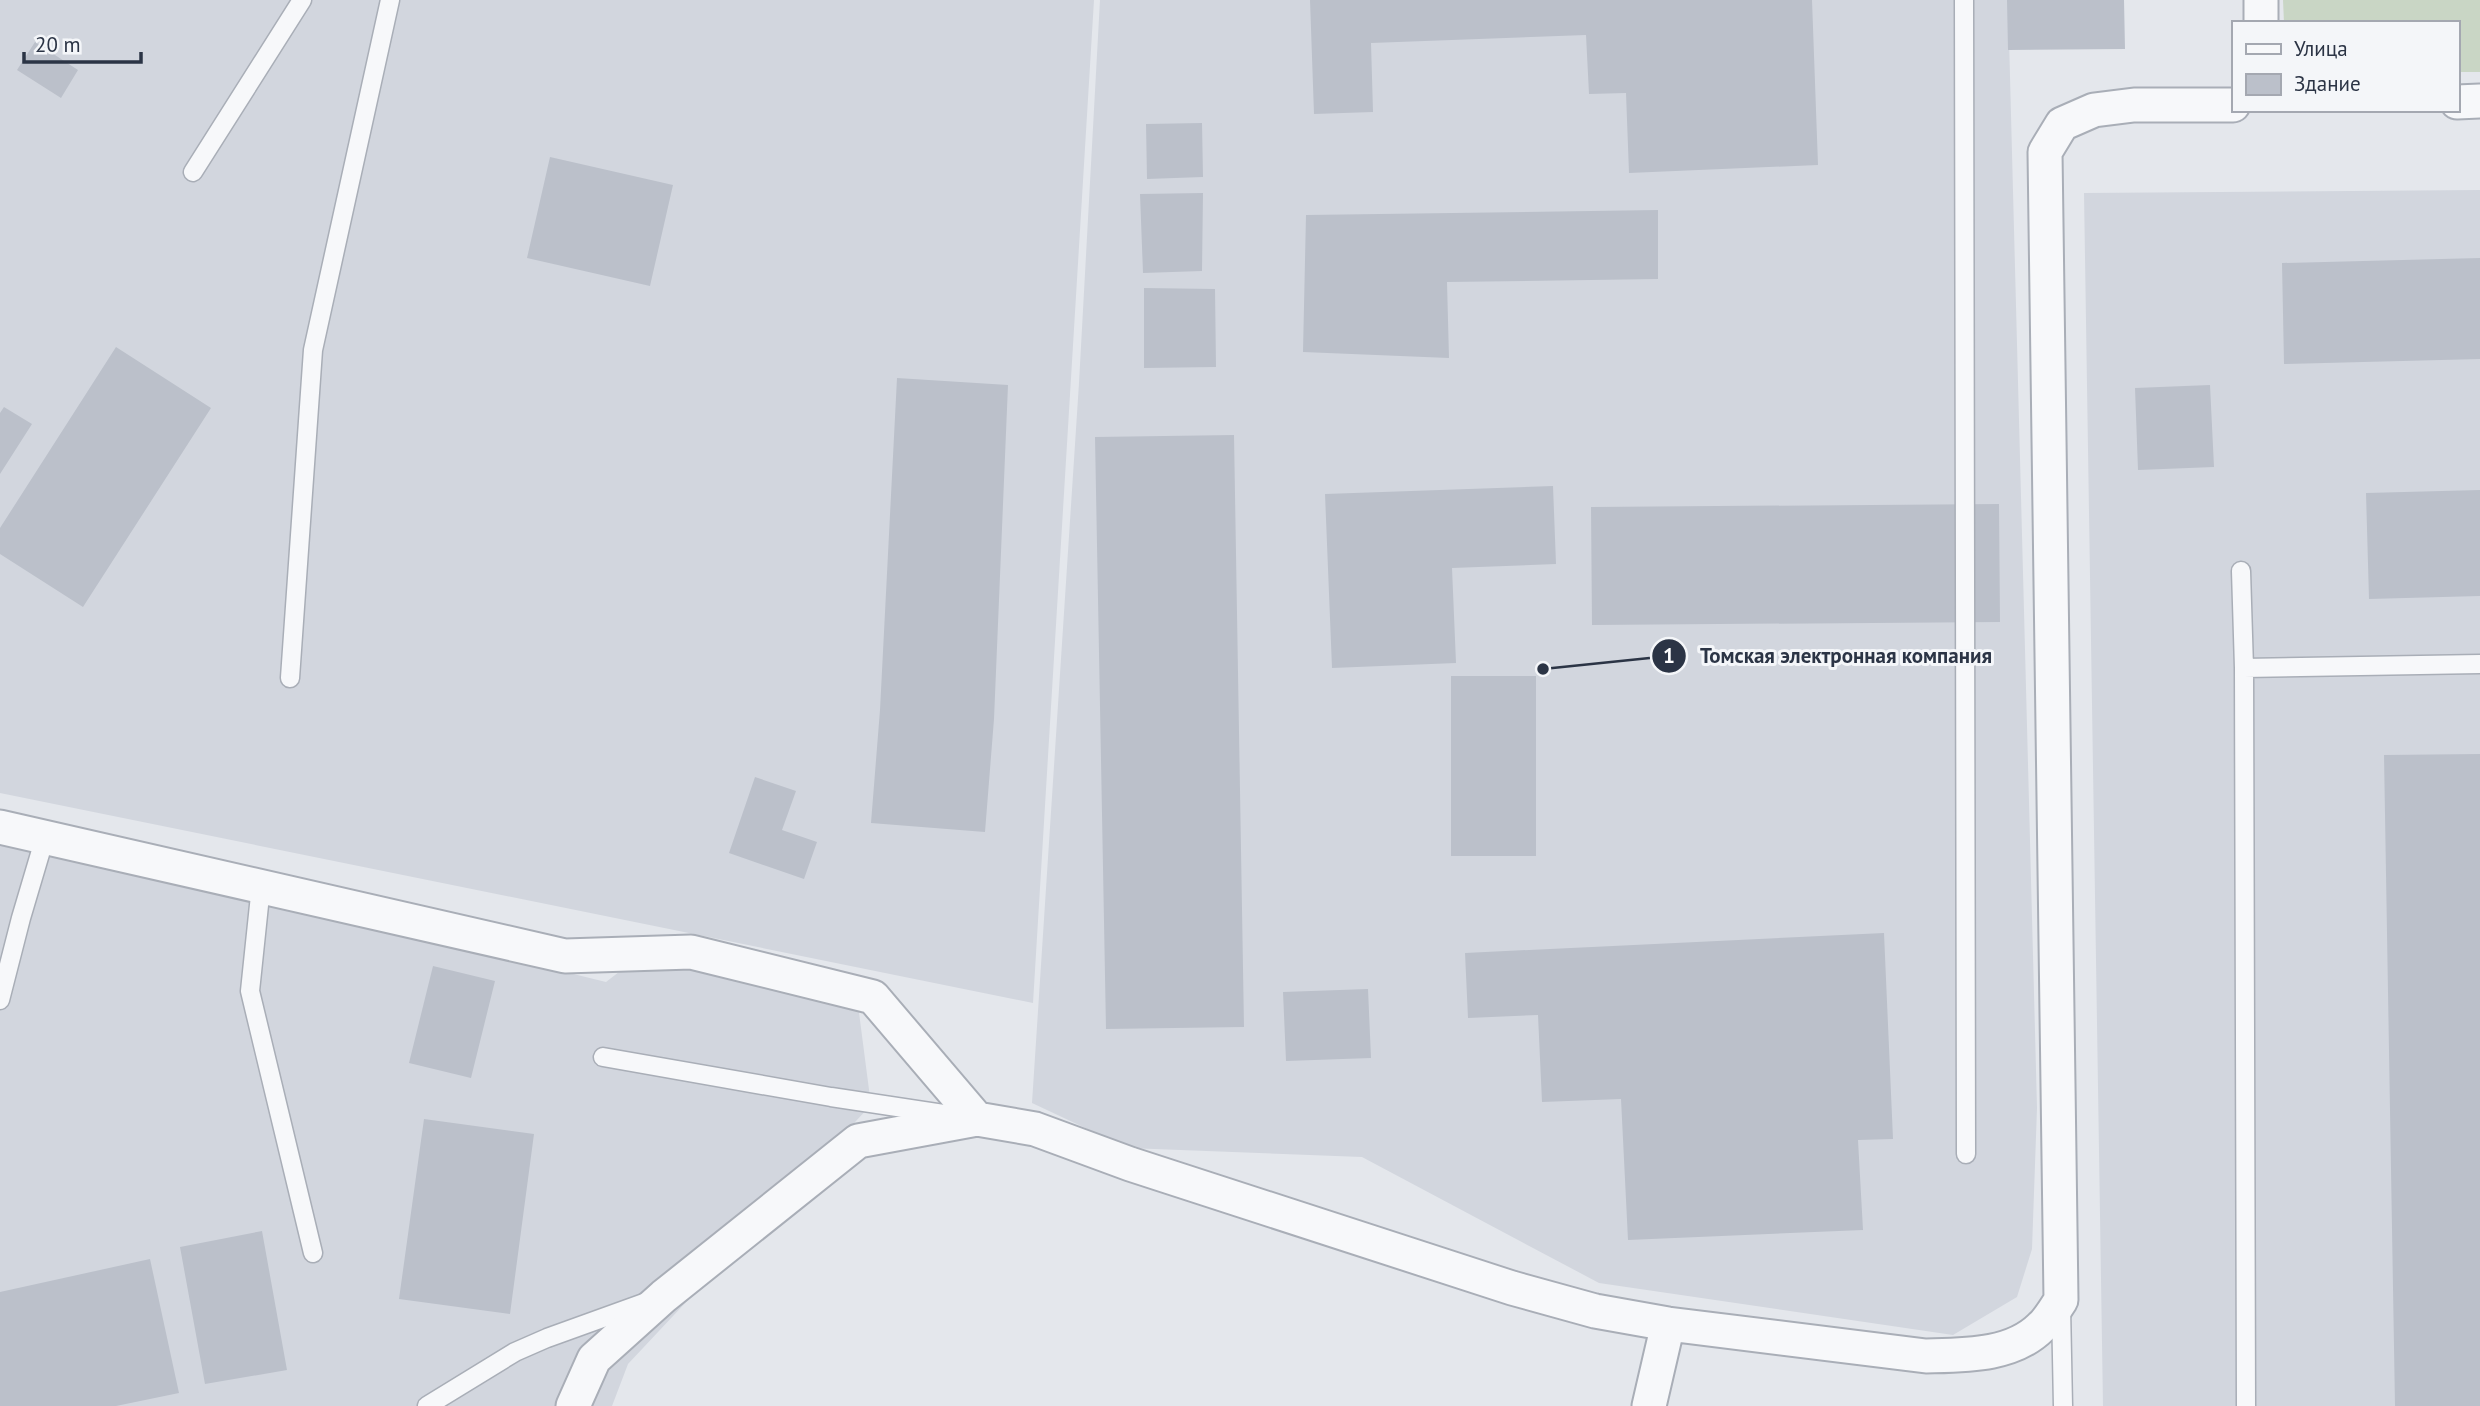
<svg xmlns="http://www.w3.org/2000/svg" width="2480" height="1406" viewBox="0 0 2480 1406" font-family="'PT Sans',sans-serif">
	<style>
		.built { fill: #d2d6de }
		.green { fill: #c9d6c5 }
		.building { fill: #bbc0ca }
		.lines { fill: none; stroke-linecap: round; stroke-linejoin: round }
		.lane-casing { stroke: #a9aeb7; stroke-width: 21 }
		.street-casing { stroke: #a9aeb7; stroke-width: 37 }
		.lane { stroke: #f7f8fa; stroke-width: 18 }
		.street { stroke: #f7f8fa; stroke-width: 33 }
		.leader { fill: none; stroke: #2b3445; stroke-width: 2.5 }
		.callout-dot { fill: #2b3445; stroke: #f4f6f9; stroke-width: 2.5 }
		.mark-label { font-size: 21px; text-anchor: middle; font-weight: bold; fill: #fff }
		.callout-label { font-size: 21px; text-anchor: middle; font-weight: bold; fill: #2b3445; stroke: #f4f6f9; stroke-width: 6; stroke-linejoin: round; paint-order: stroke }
	</style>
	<rect width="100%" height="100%" fill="#e4e7ec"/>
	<path class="built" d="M0 0H1094L1033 1003 0 793Z
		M1100 0H2008L2037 1108 2032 1249 2017 1297 1953 1335 1599 1283 1362 1157 1128 1148 1032 1103 1079 383Z
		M2480 190V1406H2103L2084 193Z
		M0 833 606 982 628 965 703 963 858 1005 871 1105 628 1364 612 1406H0Z"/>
	<path class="green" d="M2283 0H2480V72H2457V23H2284Z"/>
	<path class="building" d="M1310 0H1812L1818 165 1629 173 1626 93 1589 94 1586 35 1371 43 1373 112 1314 114Z
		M2007 0H2124L2125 49 2008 50Z
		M35 42 78 70 61 98 17 70Z
		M1202 123 1203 177 1147 179 1146 124Z
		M550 157 673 185 650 286 527 258Z
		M1203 193 1202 271 1143 273 1140 194Z
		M1658 210V279L1447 282 1449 358 1303 352 1306 215Z
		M2480 258V359L2284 364 2282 263Z
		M1144 288 1215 289 1216 367 1144 368Z
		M116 347 211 408 83 607 0 554V528Z
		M897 378 1008 385 994 719 985 832 871 823 880 710Z
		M2210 385 2214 467 2138 470 2135 388Z
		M4 407 32 424 0 474V413Z
		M1234 435 1244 1027 1106 1029 1095 437Z
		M1553 486 1556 564 1452 568 1456 663 1332 668 1325 494Z
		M2480 490V596L2369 599 2366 493Z
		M1999 504 2000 622 1592 625 1591 507Z
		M1451 676H1536V856H1451Z
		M2480 754V1406H2395L2384 755Z
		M755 777 796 791 782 830 817 842 804 879 729 853Z
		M1884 933 1893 1139 1858 1140 1863 1230 1628 1240 1621 1099 1542 1102 1538 1015 1468 1018 1465 953Z
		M433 966 495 981 471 1078 409 1063Z
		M1368 989 1371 1058 1286 1061 1283 992Z
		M424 1119 534 1134 510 1314 399 1299Z
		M262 1231 287 1370 205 1384 180 1247Z
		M150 1259 179 1393 116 1406H0V1292Z"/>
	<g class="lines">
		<g class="lane-casing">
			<path id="lane" d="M1964 0 1966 1154
				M193 172 302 0
				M2241 571 2244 668 2246 1406
				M2244 668 2480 664
				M290 678 313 350 390 0
				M261 886 250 991 313 1253
				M0 1000 21 918 45 837
				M603 1057 831 1097 950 1115
				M2061 1307 2063 1406
				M427 1406 515 1352 547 1338 644 1303"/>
		</g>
		<g class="street-casing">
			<path id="street" d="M2261 0V23
				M2457 102 2480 101
				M0 827 565 956 691 952 873 997 977 1119 1035 1129 1130 1164 1512 1288 1595 1311 1668 1324 1926 1356C1965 1355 2012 1356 2041 1327 2049 1320 2055 1309 2061 1300L2045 152 2062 124 2094 110 2134 105H2233
				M573 1406 594 1359 664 1296 858 1141 977 1119
				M1649 1406 1668 1324"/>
		</g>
		<use href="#lane" class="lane"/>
		<use href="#street" class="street"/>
	</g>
	<path class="leader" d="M1543 669L1669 656"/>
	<g class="callout-dot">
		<circle cx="1543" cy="669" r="7"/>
		<circle cx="1669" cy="656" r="18"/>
	</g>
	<g class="mark-label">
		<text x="1669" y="663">1</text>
	</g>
	<g class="callout-label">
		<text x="1846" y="663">Томская электронная компания</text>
	</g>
	<rect x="2232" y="21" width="228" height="91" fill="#f4f6f9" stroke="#a4a8b1" stroke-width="2"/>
	<rect x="2246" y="44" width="35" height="10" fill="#f7f8fa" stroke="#a4a8b1" stroke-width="2"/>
	<text x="2294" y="56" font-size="21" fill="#2b3445">Улица</text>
	<rect x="2246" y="74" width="35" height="21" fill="#bbc0ca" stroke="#a4a8b1" stroke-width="2"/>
	<text x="2294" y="91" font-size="21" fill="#2b3445">Здание</text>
	<path d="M24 52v10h117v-10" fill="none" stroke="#2b3445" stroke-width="3.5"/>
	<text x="35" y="52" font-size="21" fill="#2b3445" stroke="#f4f6f9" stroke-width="5" paint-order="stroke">20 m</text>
</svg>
